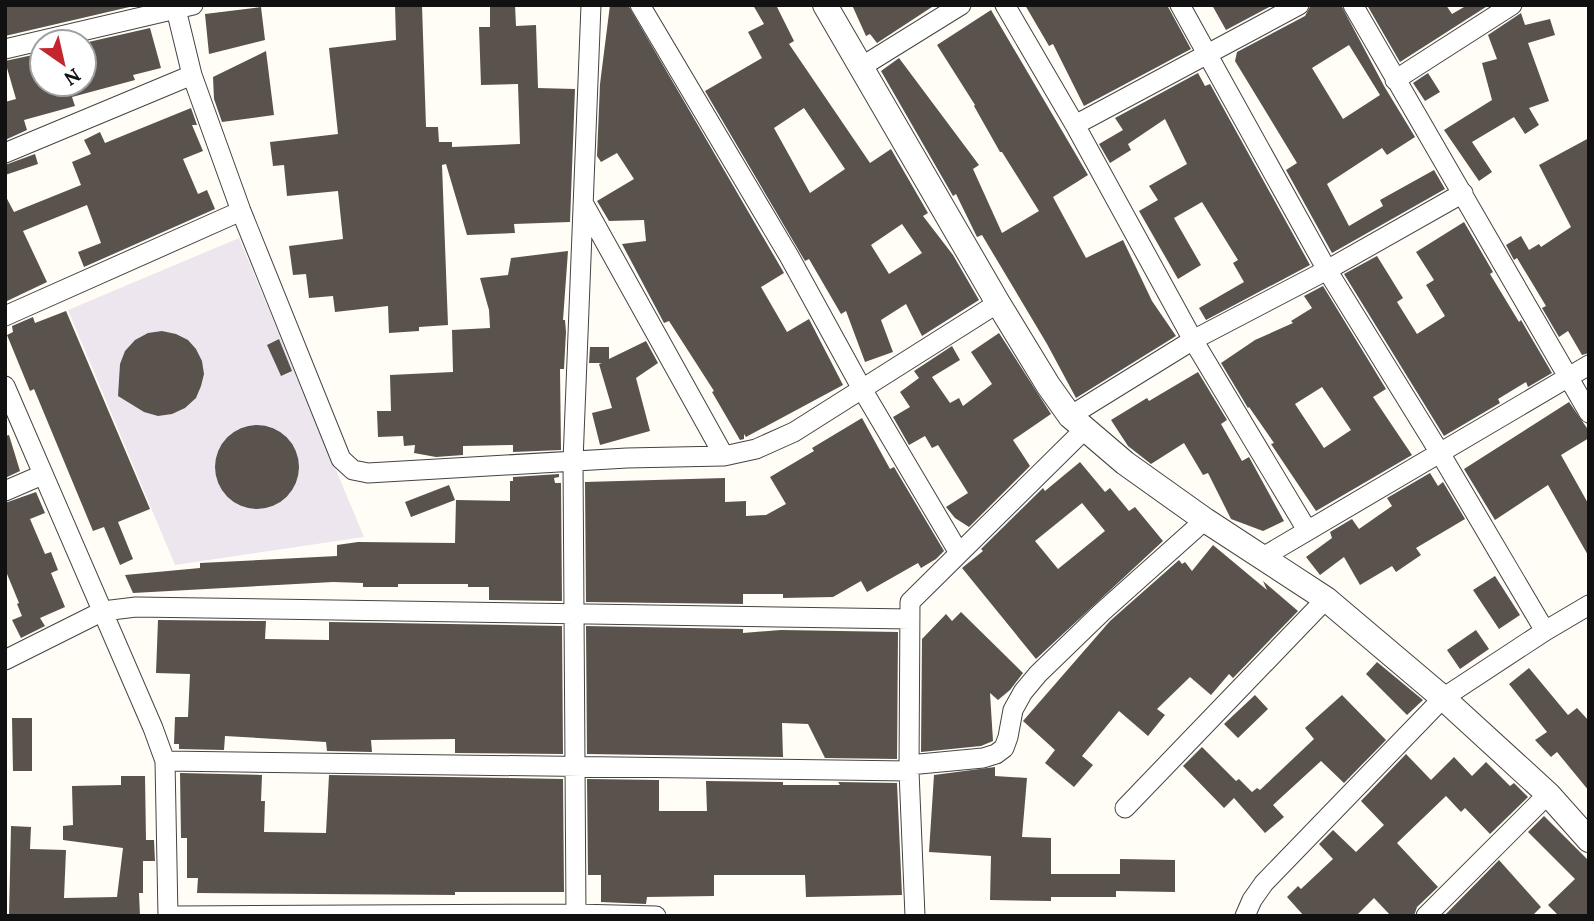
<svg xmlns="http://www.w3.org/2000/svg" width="1594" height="921" viewBox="0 0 1594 921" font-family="Lora,serif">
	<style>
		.industrial { fill: #eee6ef }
		.building { fill: #5a524d; fill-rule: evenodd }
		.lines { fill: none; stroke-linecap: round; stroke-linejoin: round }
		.minor-casing { stroke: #444; stroke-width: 21 }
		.tertiary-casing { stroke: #444; stroke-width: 26 }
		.minor { stroke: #fff; stroke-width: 19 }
		.tertiary { stroke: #fff; stroke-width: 24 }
	</style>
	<rect width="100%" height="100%" fill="#fffdf5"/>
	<path class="industrial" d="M239 238 364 537 175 565 68 310Z"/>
	<path class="building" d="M5 5H138L5 36Z
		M395 5H422L426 127H438L439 142H452V147L520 144 518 84 481 85 479 27H490V5H515L516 26 536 25 538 88 575 89 570 222 514 224 515 233 467 235 446 164 442 165 448 325 419 327V331L389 333 388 306 335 312 333 296 309 298 306 274 293 275 289 246 343 239 338 191 287 196 284 165 273 166 270 142 338 134 329 48 396 40Z
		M610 5H628L784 273 761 287 787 332 809 319 843 385 746 437 744 434V439L740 440 712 392 714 391 669 321 664 323 622 244 646 241 644 220 609 221 597 201 634 179 617 153 601 162 597 156 600 84Z
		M753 5H776L794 41 789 44 870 163 891 149 928 213 923 216 953 255 979 300 922 336 906 304 881 320 893 352 865 362 846 311 841 314 809 259 805 261 705 91 762 58 748 32 764 24ZM804 108 845 169 810 193 774 128ZM902 224 922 253 889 274 871 245Z
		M852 5H935L877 43 870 34 866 36Z
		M1025 5H1167L1191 49 1084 106 1053 44 1049 46Z
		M1212 5H1273L1226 30Z
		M1311 5H1341L1384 86 1415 137 1387 155 1382 148 1327 184 1349 226 1383 206 1380 200 1434 170 1445 189 1332 253 1286 170 1297 163 1235 61 1237 52 1305 16ZM1349 45 1380 95 1343 119 1312 68Z
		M1367 5H1446L1452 14 1464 7 1463 5H1489L1400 62Z
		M261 7 265 40 209 54 205 14Z
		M991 10 1088 175 1053 197 1086 258 1123 240 1152 301 1176 336 1076 398 1047 344 982 235 977 237 956 194 953 196 881 71 899 58 979 165 973 169 1002 233 1039 211 1002 152H1000L974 106 975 105 937 45Z
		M1521 13 1525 25 1550 19 1555 35 1528 43 1549 101 1529 108 1539 125 1525 134 1514 117 1472 142 1492 172 1479 181 1444 130 1492 100 1482 63 1497 59 1488 35Z
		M150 28 161 68 133 75 135 80 72 97 75 106 24 120 27 130 5 140V102L16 99 5 61 42 53V84H84V43Z
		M266 51 274 115 222 122 214 99 213 77Z
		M1198 73 1205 86 1210 84 1310 265 1206 320 1199 308 1244 282 1233 263 1238 260 1202 202 1174 218 1201 265 1178 279 1139 211 1158 200 1149 186 1187 164 1165 119 1128 144 1131 150 1110 163 1099 144 1123 130 1115 118Z
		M1428 73 1440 92 1425 101 1413 83Z
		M191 108 197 125H192L203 151 183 159 198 194 207 190 215 209 84 267 78 252 101 243 87 205 23 231 47 282 5 302V195L14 212 81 185 72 162 91 154 84 140 100 132 105 143Z
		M1589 138V353L1582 355 1568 331 1559 337 1542 308 1546 306 1517 258 1514 260 1506 245 1521 236 1529 250 1539 244 1541 247 1571 227 1539 165Z
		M35 154 38 164 5 175V165Z
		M1464 222 1493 272 1490 274 1519 322 1521 320 1552 373 1528 387 1526 382 1498 399 1500 403 1444 436 1344 274 1377 256 1403 298 1397 302 1417 334 1445 316 1426 285 1434 280 1416 252Z
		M568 251 563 320H565L566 332 564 369H560L561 450 513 452V445L463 446V455L436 457 414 453 415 445 404 446 403 436 378 437 377 411H391L390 375 453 372 452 330 490 328 489 310 480 278 508 275 511 258Z
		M1323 286 1386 389 1373 397 1412 455 1316 511 1271 444 1274 443 1249 407 1248 408 1221 363 1255 340 1293 323 1291 321 1312 308 1304 296ZM1322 387 1351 430 1324 448 1295 404Z
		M66 311 150 509 118 522 133 559 120 565 104 527 93 531 34 389 30 391 7 335 13 332 12 326 33 317 35 323Z
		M162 331 176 334 188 340 196 349 202 361 204 374 201 386 196 398 185 408 172 414 158 416 144 412 118 396 120 364 125 351 135 340 148 333Z
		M999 333 1051 414 1013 440 1030 466 969 527 955 518 946 507 968 493 938 445 932 448 925 436 909 445 893 417 910 407 900 392 919 378 914 371 952 346 960 360 932 377 950 403 959 398 963 406 992 384 971 352Z
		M279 339 292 371 281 376 267 345Z
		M646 341 658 363 636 378 650 431 600 445 592 413 612 408 599 364 602 363H589L590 347H609V359Z
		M1198 372 1227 420 1221 424 1242 461 1249 457 1284 521 1263 531 1231 519 1208 473 1203 475 1184 443 1151 464 1128 446 1111 420 1147 398 1149 401Z
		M1569 402 1589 431V438L1561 455 1589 505V557L1548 485 1495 520 1464 469Z
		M862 418 890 469 894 467 944 551 936 559 921 568 918 563 867 592 861 581 833 597 783 598V594H743V604L586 602 585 482 725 478V502L746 501V516L766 515 786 504 770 477 814 451 812 448Z
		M215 467a42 42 0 1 1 84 0a42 42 0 1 1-84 0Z
		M9 435 20 471 5 478V436Z
		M1080 462 1105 492 1110 488 1129 511 1135 507 1163 541 1036 659 962 568 983 551 981 549 1043 488 1045 491ZM1082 503 1105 531 1058 569 1035 541Z
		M1430 473 1438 486 1443 482 1465 519 1416 548 1421 555 1396 572 1392 566 1360 585 1344 557 1320 575 1306 557 1332 538 1330 532 1352 519 1359 529 1392 506 1387 498Z
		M559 474V477L554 478 555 483H561L562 601 489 600V587H468V584H398V587H363V583L333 582 133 593 125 575 200 568V563L337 556V545L358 542 455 543 456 500 510 501V481H513V477Z
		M449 485 455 500 411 517 405 502Z
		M36 492 45 513 30 519 45 554 51 552 58 570 51 573 65 607 40 618 45 626 21 638 12 620 22 616 17 604 19 603 5 569V503Z
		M1213 545 1267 590 1263 581 1298 611 1233 678 1229 674 1211 695 1190 677 1157 709 1165 715 1148 736 1119 711 1082 756 1093 765 1074 787 1045 763 1055 750 1023 721 1110 621 1179 560 1182 564 1185 562 1192 571Z
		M1495 576 1520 615 1499 629 1473 590Z
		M961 612 1023 673 1010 690 998 700 990 693 993 741 981 746 921 752 922 639 946 614 952 621Z
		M158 620 266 621 265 639 329 640V622L562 626 563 754 455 753V739L371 740 372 752 327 751 326 742 225 736 224 750 179 749V744H174L175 717H188L190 674 156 673Z
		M586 626 743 629V633L781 630 898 632 897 759 825 758 808 724 782 723 783 757 587 754Z
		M1476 630 1489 649 1460 669 1447 650Z
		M1377 662 1423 700 1407 715 1366 674Z
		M1529 668 1568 715 1577 708 1589 721V791L1557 752 1551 757 1535 740 1547 732 1509 684Z
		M1255 695 1268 709 1238 738 1224 724Z
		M1342 695 1386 740 1344 783 1321 761 1273 805 1284 817 1265 833 1234 798 1224 808 1183 766 1202 747 1236 781 1239 779 1252 792 1257 788 1260 790 1314 739 1305 728Z
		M12 718H32V771H13Z
		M1406 754 1431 780 1454 757 1472 776 1486 762 1510 786 1514 783 1528 797 1490 834 1465 808 1461 812 1446 796 1397 843 1438 887 1417 907 1414 916H1391L1374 898 1356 916H1304L1287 897 1298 886 1301 889 1333 859 1319 844 1333 830 1356 852 1384 825 1361 801Z
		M995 767V776L1027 778 1022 837 1051 838V874H1120V859L1175 860V892L1116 891V897H1051V901L990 900 991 856 929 852 934 775Z
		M180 773 262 775 261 801H265L264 832 326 833 329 775 563 779 564 892H455V895L197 893 198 878H187V838H181Z
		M121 776H145L146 840H154L155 861H143V893H139L140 916H9L11 826 31 827 30 849 66 850 64 898 117 897 123 848 63 840V826L73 825 72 786 121 785Z
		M587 779 659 780V811H707L706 781 783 782V785H840L838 782 897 783 902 895 806 897 805 875H714V896L647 897 646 904 601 902V875H588Z
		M1544 816 1589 861V916H1559L1548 905 1575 879 1528 832Z
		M1499 860 1541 907 1532 916H1444Z"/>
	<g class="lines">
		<g class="minor-casing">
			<path id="minor" d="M175 5 192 75 241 211 341 459 353 470 368 473 627 458 724 456 756 449 794 432 998 303
				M640 5 789 256 862 389 959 553
				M1005 5 1075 125 1193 340 1307 530
				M1180 5 1327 270 1440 453 1545 631
				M1353 5 1589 413
				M5 49 193 5
				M861 67 961 5
				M1395 80 1512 5
				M1075 125 1299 5
				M5 153 192 75
				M585 206 724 456
				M5 316 241 211
				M5 386 153 728 165 761 168 916
				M1070 416 1193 340 1327 270 1463 193
				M5 491 42 475
				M1263 557 1589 365
				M5 660 103 611 136 607 910 619
				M165 761 909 771
				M909 765 983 758 996 754 1004 748 1008 737 1013 710 1023 692 1038 674 1102 612 1205 520
				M1125 808 1326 599
				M177 916 576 914 656 916
				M576 916 573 461 591 5
				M915 916 909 771 910 602 1085 429
				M1245 916 1252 900 1264 883 1443 698 1545 631 1589 605
				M1426 916 1548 794"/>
		</g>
		<g class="tertiary-casing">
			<path id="tertiary" d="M825 5 998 303 1048 385 1070 416 1125 463 1205 520 1326 599 1443 698 1548 794 1589 840"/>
		</g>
		<use href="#minor" class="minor"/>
		<use href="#tertiary" class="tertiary"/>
	</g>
	<rect width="1594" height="921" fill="none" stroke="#111111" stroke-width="14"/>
	<g transform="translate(63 63) rotate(146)"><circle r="33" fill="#ffffff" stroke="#a0a0a0" stroke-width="2"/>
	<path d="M0-5L12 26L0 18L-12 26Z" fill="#c4262e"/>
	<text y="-10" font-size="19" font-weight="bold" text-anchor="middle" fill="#111111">N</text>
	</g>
</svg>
